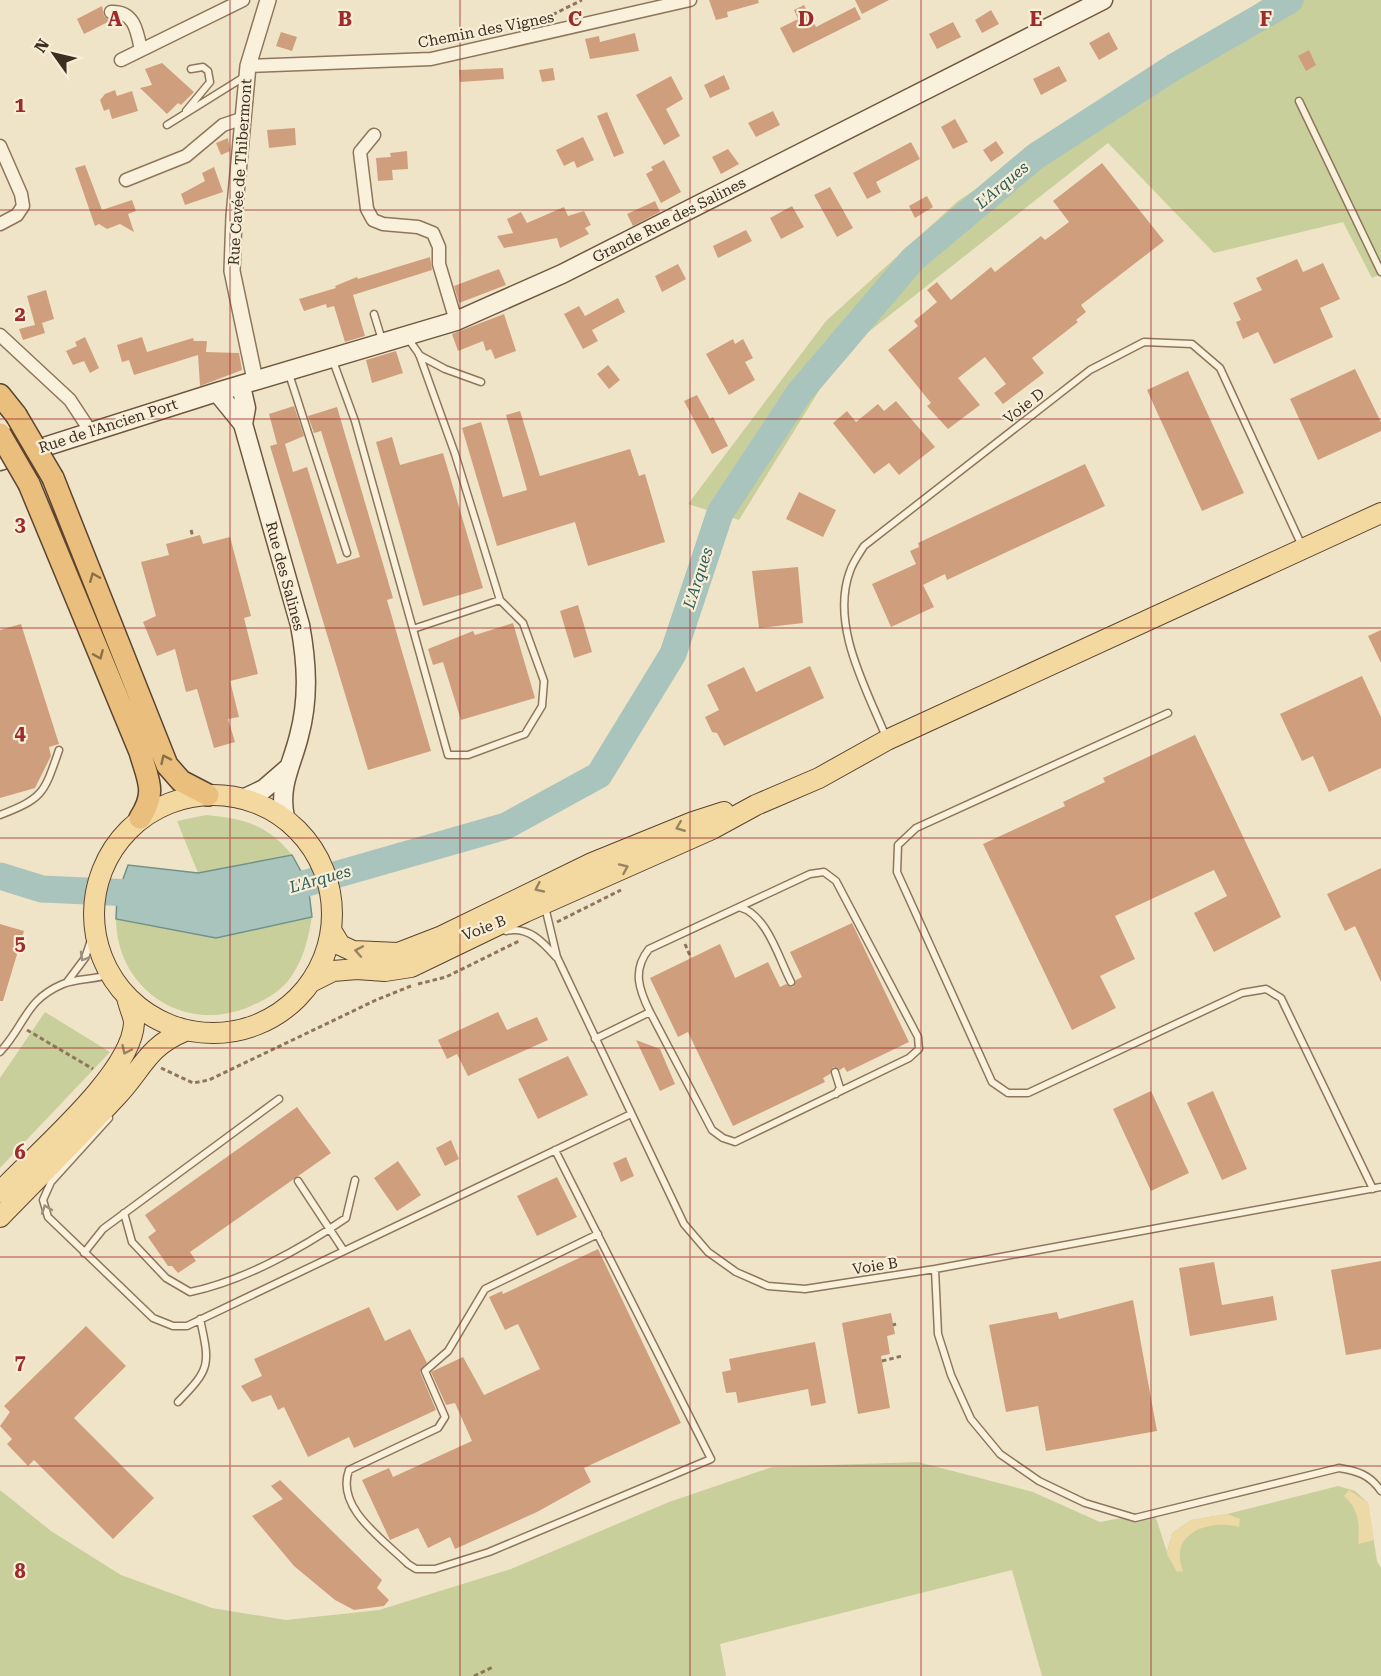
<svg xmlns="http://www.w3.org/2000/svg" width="1381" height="1676" viewBox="0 0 1381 1676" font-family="'Roboto Serif',serif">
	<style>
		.green { fill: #c9cf9b }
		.sand { fill: #ecd9a5 }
		.water { fill: #a9c4bc; stroke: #6f938a; stroke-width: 1.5 }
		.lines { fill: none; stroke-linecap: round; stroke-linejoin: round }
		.river { stroke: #a9c4bc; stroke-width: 27 }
		.building { fill: #cf9f7d }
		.service-casing { stroke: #8d765c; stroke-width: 9 }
		.minor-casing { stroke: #8d765c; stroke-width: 15 }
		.tertiary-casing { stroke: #8d765c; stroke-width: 18 }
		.secondary-casing { stroke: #6f573f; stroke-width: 21 }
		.primary-casing { stroke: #5b4430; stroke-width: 22 }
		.trunk-casing { stroke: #5b4430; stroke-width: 24 }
		.path { stroke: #8d765c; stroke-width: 3; stroke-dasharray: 4.5 3; stroke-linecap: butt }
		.service { stroke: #faf1dc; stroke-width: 6 }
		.minor { stroke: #faf1dc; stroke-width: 12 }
		.tertiary { stroke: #faf1dc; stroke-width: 15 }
		.secondary { stroke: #faf1dc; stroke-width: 18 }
		.primary { stroke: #f3d9a0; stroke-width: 20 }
		.trunk { stroke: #eabe7c; stroke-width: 21 }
		.trunk-bridge-casing { stroke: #5b4430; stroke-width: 24; stroke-linecap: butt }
		.trunk-bridge { stroke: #eabe7c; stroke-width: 21 }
		.oneway { stroke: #8b6f49 }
		.oneway2 { stroke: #988460 }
		.oneway3 { stroke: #9c907e }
		.grid { fill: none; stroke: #9e2a2b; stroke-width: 1.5; stroke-opacity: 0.55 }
		.labels { text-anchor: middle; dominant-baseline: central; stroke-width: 4.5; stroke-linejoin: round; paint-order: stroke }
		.street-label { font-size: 15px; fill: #3d2e20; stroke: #f7eed8 }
		.water-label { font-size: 16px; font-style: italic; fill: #2f5d5a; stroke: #f7eed8 }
		.grid-label { font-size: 20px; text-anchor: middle; font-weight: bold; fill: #9e2a2b; stroke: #f7eed8; stroke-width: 4.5; stroke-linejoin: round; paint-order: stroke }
	</style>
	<rect width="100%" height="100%" fill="#f0e4c8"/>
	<path class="green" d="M1262 0H1381V274L1372 278 1343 222 1214 253 1108 143 843 352 739 520 688 504 826 321 958 201Z
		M206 815C242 818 269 825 292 855L198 873 177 821Z
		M312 917C308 939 304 958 291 977 282 990 266 1000 251 1006 186 1035 117 991 116 919L216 938Z
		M45 1012 110 1052 0 1168V1078Z
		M918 1462 1033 1492 1100 1522 1154 1512 1167 1552 1172 1533 1191 1520 1227 1514 1338 1486 1355 1491 1368 1503 1377 1561 1381 1568V1676H1042L1012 1570 720 1644 726 1676H0V1490L51 1531 121 1575 212 1608 286 1620 379 1610 511 1569 669 1502 772 1467Z"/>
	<path class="sand" d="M1349 1490 1368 1503 1374 1540 1358 1544C1360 1525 1359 1509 1344 1496Z
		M1227 1514 1240 1519 1239 1527C1209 1519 1168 1533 1183 1571L1177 1572 1167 1554 1172 1533 1191 1520Z"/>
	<path class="water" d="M292 855 308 884 312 917 216 938 116 919 117 896 128 865 198 873Z"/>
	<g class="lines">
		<path class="river" d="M0 876 42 889 154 894
			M272 893 506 826 599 775 673 654 720 513 799 393 913 259 1036 156 1174 67 1290 0"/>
	</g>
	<path class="building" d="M709 0H758L759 3 727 12 728 17 716 20Z
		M855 0H889L862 14Z
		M804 5 816 27 855 7 861 19 793 53 780 28 798 19 794 10Z
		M102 6 104 16 110 21 84 34 77 19Z
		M991 10 999 24 982 33 975 20Z
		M953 22 961 37 937 49 929 34Z
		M281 32 297 37 292 51 276 46Z
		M1109 32 1118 49 1099 60 1089 43Z
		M635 33 639 51 590 59 585 39 599 36 600 42Z
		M1309 50 1316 65 1306 71 1298 56Z
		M162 63 194 92 181 105 178 103 167 114 140 88 152 85 145 69Z
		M1059 66 1067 81 1041 95 1033 79Z
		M503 68 504 79 460 82 459 70Z
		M553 68 555 80 542 82 539 70Z
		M724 75 730 89 710 98 704 85Z
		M671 76 683 99 666 109 680 136 664 145 636 95Z
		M115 90 117 96 132 91 138 111 112 119 109 109 104 111 100 100 105 94Z
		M773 111 780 125 756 137 748 123Z
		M607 112 624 153 614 157 597 116Z
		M955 119 968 142 953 149 941 127Z
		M295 128 296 145 269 148 267 130Z
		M583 137 594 160 577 168 574 161 564 166 556 150Z
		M228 138 230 151 221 155 216 143Z
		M996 141 1004 153 991 162 983 150Z
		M911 142 920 159 876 182 881 192 867 199 853 173Z
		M728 149 739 164 721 174 712 157Z
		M407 151 408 169 392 170 393 180 378 181 376 158 391 157 390 153Z
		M664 160 681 192 661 203 646 174 653 170 651 167Z
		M1102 163 1164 241 1081 305 1086 312 1076 320 1078 322 1032 358 1044 373 1003 404 994 393 1006 384 985 357 958 378 980 405 948 429 927 406 931 403 888 350 918 326 914 321 937 302 927 290 937 282 951 300 991 267 995 272 1041 236 1045 240 1069 222 1053 201Z
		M85 165 102 210 132 200 136 211 128 214 134 232 120 224 107 229 99 224 95 226 75 168Z
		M214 167 223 192 185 205 181 194 205 181 202 173Z
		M830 187 853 228 837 237 814 195Z
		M927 196 933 207 915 218 909 206Z
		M655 201 660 212 633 226 627 214Z
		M792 206 804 227 781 239 770 218Z
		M564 207 568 216 584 211 591 225 585 228 589 234 560 248 557 238 504 248 497 236 513 233 507 219 521 212 527 223Z
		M746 230 752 241 718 258 713 246Z
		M430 257 432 270 353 295 365 336 345 342 334 306 327 308 326 304 304 311 299 299 336 288 335 286 357 277 358 279Z
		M1297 259 1303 272 1323 263 1340 299 1320 308 1333 337 1274 364 1258 332 1243 339 1236 322 1241 320 1233 303 1262 290 1256 278Z
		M678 264 686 279 662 292 655 276Z
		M499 269 506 285 459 303 454 286Z
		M46 290 54 319 42 323 45 333 23 340 19 329 35 325 27 296Z
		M618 298 625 312 592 330 598 341 583 349 564 314 579 306 585 316Z
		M504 314 516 351 495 359 491 349 486 351 483 341 458 351 452 334Z
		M85 337 99 368 90 373 84 361 73 365 66 351 77 346 75 342Z
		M142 337 147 352 193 338 194 341H207L206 352 239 353 242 370 200 386 198 355 134 375 129 360 122 362 117 345Z
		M733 339 735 344 743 339 753 358 745 362 755 380 729 395 706 354Z
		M396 351 403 373 372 383 366 360Z
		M608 365 620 380 609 389 597 374Z
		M1355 369 1381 422V431L1318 460 1290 399Z
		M1188 371 1244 493 1202 511 1147 390Z
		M697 395 710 419 713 417 728 446 712 454 684 401Z
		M896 401 935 447 899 475 889 463 874 474 833 423 847 411 856 422 878 404 884 411Z
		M294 406 304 436 285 444 293 472 307 467 337 564 360 557 321 431 314 433 308 416 337 407 393 598 387 600 431 751 368 770 270 446 277 444 269 414Z
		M520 411 540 476 630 449 639 476 645 474 665 542 588 566 575 522 497 546 462 428 481 422 503 497 527 490 506 415Z
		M392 437 400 465 443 453 483 588 423 606 376 442Z
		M1085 464 1105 506 947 580 945 574 923 585 934 607 891 627 872 584 916 564 910 551 919 547 918 543Z
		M799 492 836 510 823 537 786 519Z
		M200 535 203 544 230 537 251 616 244 618 258 674 230 681 239 717 228 719 235 742 214 748 197 689 186 692 175 649 157 656 143 622 156 616 141 562 169 555 166 544Z
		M798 567 803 623 759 628 752 571Z
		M578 605 592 652 574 658 560 611Z
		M513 623 535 698 461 720 443 662 433 665 428 649 473 631 475 635Z
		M21 624 59 744 49 747 51 756 35 788 0 798V630Z
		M1381 630V663L1368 636Z
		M810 666 824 698 724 746 717 733 712 732 705 717 719 710 707 685 744 667 756 692Z
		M1362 676 1381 717V768L1329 792 1313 756 1302 761 1280 714Z
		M1195 735 1281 917 1214 952 1194 913 1227 896 1214 870 1115 916 1135 959 1100 976 1116 1008 1072 1030 983 844 1065 806 1063 802 1105 782 1103 778Z
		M1381 868V982L1355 926 1345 931 1327 894Z
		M852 923 909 1042 847 1072 844 1067 840 1070 833 1067 830 1074 823 1078 825 1082 733 1126 688 1032 678 1037 650 978 720 944 735 978 768 962 780 987 786 984 793 987 796 980 802 977 790 952Z
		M0 924 24 931 3 1001H0Z
		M498 1012 507 1030 537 1017 548 1040 468 1076 457 1054 447 1059 438 1040Z
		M636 1040 660 1049 675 1084 660 1091Z
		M568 1056 588 1095 538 1119 518 1079Z
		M1151 1091 1189 1173 1151 1191 1113 1109Z
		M1213 1091 1247 1169 1222 1180 1187 1103Z
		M297 1107 331 1153 190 1252 196 1261 178 1273 172 1266H168L148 1237 156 1231 145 1215Z
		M451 1140 459 1159 445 1166 436 1148Z
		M626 1157 634 1176 621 1182 613 1163Z
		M398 1161 421 1195 397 1211 374 1178Z
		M557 1177 577 1217 537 1236 517 1196Z
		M598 1249 681 1423 584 1468 591 1482 537 1512 455 1549 450 1537 428 1548 418 1528 390 1540 362 1480 389 1468 393 1477 472 1441 455 1403 446 1405 431 1372 463 1357 484 1395 540 1369 518 1324 505 1330 489 1297 502 1291 503 1294Z
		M1381 1261V1349L1346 1355 1331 1270Z
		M1214 1262 1222 1305 1273 1296 1277 1320 1190 1336 1179 1268Z
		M1133 1300 1157 1431 1046 1451 1038 1406 1006 1412 989 1325 1057 1312 1059 1319Z
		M369 1307 385 1341 410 1329 427 1363 420 1372 436 1410 354 1448 349 1437 308 1457 284 1407 278 1410 271 1395 252 1402 241 1386 262 1376 254 1359Z
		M891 1313 895 1334 887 1336 890 1354 881 1356 890 1408 858 1414 842 1323Z
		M86 1326 126 1366 74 1418 154 1498 113 1539 34 1460 28 1466 7 1444 12 1439 0 1426 10 1412 4 1406Z
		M815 1342 826 1403 811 1406 808 1389 738 1403 736 1392 726 1393 722 1372 731 1370 729 1359Z
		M280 1480 382 1580 377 1588 389 1600 384 1606 354 1610 335 1600 294 1566 252 1516 283 1499 271 1486Z"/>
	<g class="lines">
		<g class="service-casing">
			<path id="service" d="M1299 101 1381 272
				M186 111 210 82 208 71 203 67 191 69
				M167 125 244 77
				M374 314 382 340
				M419 355 445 369 481 382
				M333 361 355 421 448 755H468L525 734 542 706 544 681 523 623 500 600 455 454 419 354 407 337
				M289 374 347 553
				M413 629 500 600
				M1168 713 916 828 898 845 897 872 992 1082 1008 1093H1028L1242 993 1266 989 1281 998 1373 1189
				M886 737C866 688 830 625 850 571 853 562 859 554 864 546L1090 370 1144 342 1192 344 1220 368 1302 546
				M0 815C44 798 44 793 59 750
				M548 906 546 911 557 957 684 1224 708 1252 736 1272 768 1286 805 1289 935 1269 1381 1187
				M739 907C767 914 779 959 791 982
				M506 931C528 926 542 941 556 957
				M67 982 85 958 95 928
				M595 1039 650 1012 712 1130 723 1138 735 1142 909 1058 919 1049 918 1037 836 881 824 872 810 874 649 949C632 970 639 990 650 1012
				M0 1052C26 1024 25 1000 63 984 78 978 95 980 110 974
				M835 1072 840 1088 836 1094
				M109 1118 51 1182 43 1200 48 1217 153 1318 173 1326H187L631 1114
				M555 1150 711 1459 489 1552 435 1569H416L408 1564C384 1540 335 1508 349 1470L438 1428 445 1417 425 1371 448 1351 485 1289 598 1234
				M298 1181 344 1251
				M124 1213 132 1242 166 1278 190 1292C243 1281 301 1249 346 1218L355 1180
				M84 1253 103 1229 279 1099
				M935 1269 938 1334 951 1375 971 1419 1000 1454 1039 1481 1085 1503 1135 1518 1339 1468C1358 1471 1370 1475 1381 1491
				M178 1402C211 1368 210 1365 200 1319"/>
		</g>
		<g class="minor-casing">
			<path id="minor" d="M111 12C134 11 137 30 141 50
				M121 60 243 0
				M248 66 431 59 690 0
				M374 135 360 152 367 209 373 220 383 224 418 227 433 233 439 247V264L456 321
				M0 146 21 194 23 206 17 215 0 224
				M126 180 186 156 223 125 244 118
				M0 335 70 400 91 432"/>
		</g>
		<g class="tertiary-casing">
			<path id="tertiary" d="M255 380 232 271 234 216 248 66 268 0"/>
		</g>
		<g class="secondary-casing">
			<path id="secondary" d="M241 386 246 408 243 424
				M217 392 243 424 300 625C307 663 309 699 299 736 292 765 278 786 285 817
				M0 461 217 392 456 321 562 274 1103 0
				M245 798 264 789 287 769"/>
		</g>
		<g class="primary-casing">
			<path id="primary" d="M94 914a119 119 0 1 1 238 0a119 119 0 1 1-238 0Z
				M331 930 340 945 353 951 398 953 442 936 592 863 693 822 724 812
				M313 981 333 971 357 969 385 971 411 967 525 912 712 829 756 805 819 778 887 740 1381 513
				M0 1192C35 1154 132 1074 134 1023 134 1016 128 1005 127 997
				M0 1217C39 1177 78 1138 116 1097 143 1069 146 1047 185 1031"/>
		</g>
		<g class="trunk-casing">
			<path id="trunk" d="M0 395 16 415
				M53 478 167 765 181 781 208 795
				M29 484 140 752C148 780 157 792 140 818"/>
		</g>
		<path class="path" d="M546 18 582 0
			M191 530 193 537
			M557 922 621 890
			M685 944 691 958
			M418 984 446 977 519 941
			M27 1030 93 1069
			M161 1068 193 1083 209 1080 376 1000 411 986
			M893 1325 896 1324
			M882 1361 902 1356
			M474 1676 493 1667"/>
		<use href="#service" class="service"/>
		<use href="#minor" class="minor"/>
		<use href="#tertiary" class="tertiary"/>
		<use href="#secondary" class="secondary"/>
		<use href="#primary" class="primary"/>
		<use href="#trunk" class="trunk"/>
		<g class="trunk-bridge-casing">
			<path id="trunk-bridge" d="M16 415 53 478
				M0 434 29 484"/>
		</g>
		<use href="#trunk-bridge" class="trunk-bridge"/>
	</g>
	<defs><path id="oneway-chevron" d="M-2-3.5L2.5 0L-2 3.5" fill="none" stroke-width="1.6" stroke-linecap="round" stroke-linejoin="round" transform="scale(1.5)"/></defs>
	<g class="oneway">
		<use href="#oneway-chevron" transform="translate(94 577) rotate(-112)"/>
		<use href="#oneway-chevron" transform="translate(99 655) rotate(67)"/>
		<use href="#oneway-chevron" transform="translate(165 759) rotate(-115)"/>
	</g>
	<g class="oneway2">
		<use href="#oneway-chevron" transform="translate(680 827) rotate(158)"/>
		<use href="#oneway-chevron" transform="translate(624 868) rotate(-24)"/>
		<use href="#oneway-chevron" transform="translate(539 888) rotate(155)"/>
		<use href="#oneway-chevron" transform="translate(359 951) rotate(-170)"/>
		<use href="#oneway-chevron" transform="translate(126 1050) rotate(115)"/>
	</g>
	<g class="oneway3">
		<use href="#oneway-chevron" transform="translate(84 957) rotate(120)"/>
		<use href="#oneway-chevron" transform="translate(46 1209) rotate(-110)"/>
	</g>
	<path class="grid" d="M230 0V1676M460 0V1676M690 0V1676M921 0V1676M1151 0V1676M0 210H1381M0 419H1381M0 628H1381M0 838H1381M0 1048H1381M0 1257H1381M0 1466H1381"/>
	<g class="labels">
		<g class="street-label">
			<text transform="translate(486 30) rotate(-11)">Chemin des Vignes</text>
			<text transform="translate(240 172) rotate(-86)">Rue Cavée de Thibermont</text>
			<text transform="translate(669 220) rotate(-27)">Grande Rue des Salines</text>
			<text transform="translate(1024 406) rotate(-38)">Voie D</text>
			<text transform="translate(108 426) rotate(-18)">Rue de l'Ancien Port</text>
			<text transform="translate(285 576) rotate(75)">Rue des Salines</text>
			<text transform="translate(484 928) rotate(-21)">Voie B</text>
			<text transform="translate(875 1266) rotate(-9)">Voie B</text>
		</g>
		<g class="water-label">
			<text transform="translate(1002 185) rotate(-40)">L'Arques</text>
			<text transform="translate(698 578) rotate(-72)">L'Arques</text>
			<text transform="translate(320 879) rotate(-16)">L'Arques</text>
		</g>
	</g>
	<g class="grid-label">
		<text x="115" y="26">A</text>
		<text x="345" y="26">B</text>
		<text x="575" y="26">C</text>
		<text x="806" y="26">D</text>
		<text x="1036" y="26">E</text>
		<text x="1266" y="26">F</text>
		<text x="20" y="112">1</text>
		<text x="20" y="321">2</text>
		<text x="20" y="531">3</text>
		<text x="20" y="740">4</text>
		<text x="20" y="950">5</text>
		<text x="20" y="1159">6</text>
		<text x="20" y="1369">7</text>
		<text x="20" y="1578">8</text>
	</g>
	<g transform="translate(54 54) rotate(304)" stroke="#f7eed8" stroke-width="4.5" paint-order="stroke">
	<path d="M0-4.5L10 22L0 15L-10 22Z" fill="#3d2e20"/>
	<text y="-9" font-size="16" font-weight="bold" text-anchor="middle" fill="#3d2e20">N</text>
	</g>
</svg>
